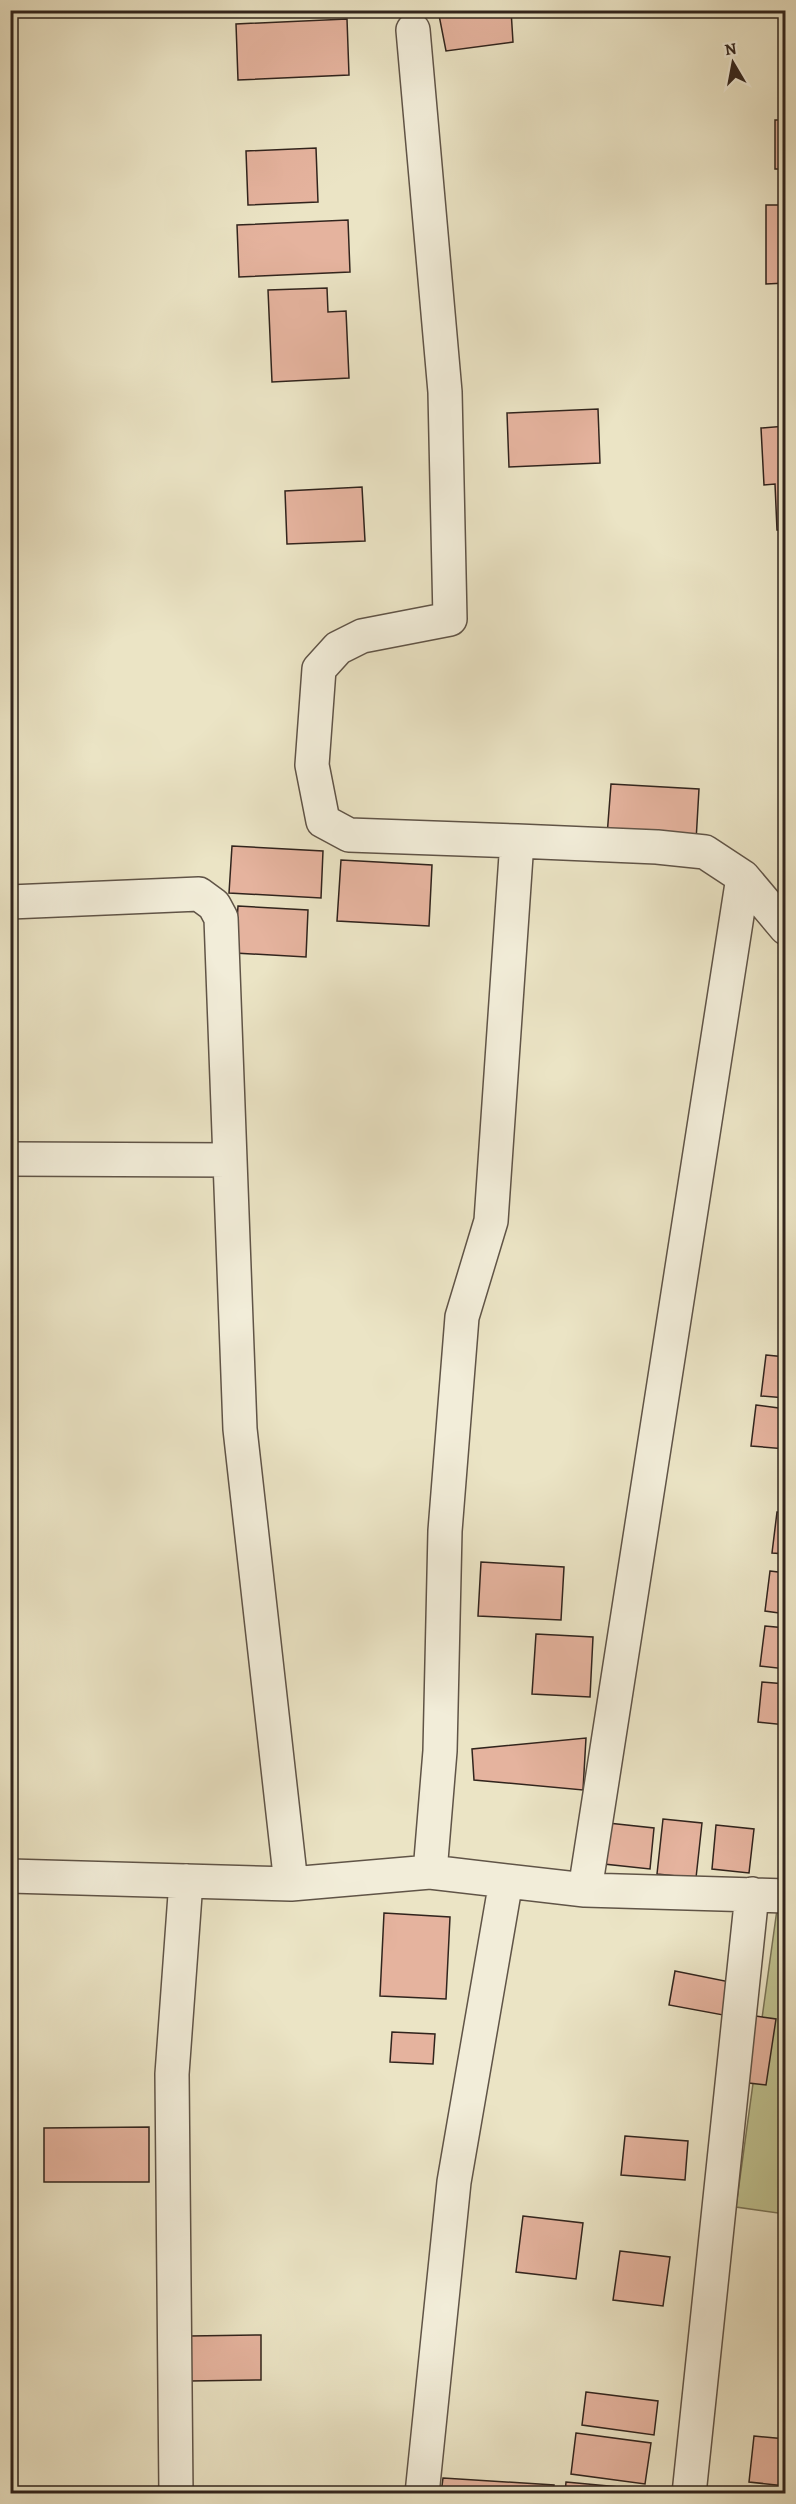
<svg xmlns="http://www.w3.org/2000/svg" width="796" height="2504" viewBox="0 0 796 2504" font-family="Alegreya,serif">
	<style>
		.green { fill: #bfc290; stroke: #787356; stroke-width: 1.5 }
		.building { fill: #e5b39e; stroke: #31241d; stroke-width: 1.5 }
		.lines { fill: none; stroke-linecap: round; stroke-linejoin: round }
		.minor-casing { stroke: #605447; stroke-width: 36 }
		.minor { stroke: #f2edd9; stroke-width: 33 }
	</style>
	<rect width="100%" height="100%" fill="#ebe4c5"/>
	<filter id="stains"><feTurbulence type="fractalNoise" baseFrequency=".00333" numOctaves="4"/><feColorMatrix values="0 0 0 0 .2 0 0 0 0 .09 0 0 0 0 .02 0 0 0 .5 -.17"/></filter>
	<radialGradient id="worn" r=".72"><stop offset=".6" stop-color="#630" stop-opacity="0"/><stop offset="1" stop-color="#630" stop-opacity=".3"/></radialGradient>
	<path class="green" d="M778 1902 785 1903V2214L736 2207Z"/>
	<path class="building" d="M438 10H511L513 42 446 51Z
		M347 19 349 75 238 80 236 24Z
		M775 120H786V169H775Z
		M316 148 318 202 248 205 246 151Z
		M766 205H786V283L766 284Z
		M348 220 350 272 239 277 237 225Z
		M327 288 328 312 346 311 349 378 272 382 268 290Z
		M598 409 600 463 509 467 507 413Z
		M786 426V530H777L775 484 764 485 761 428Z
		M362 487 365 541 287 544 285 491Z
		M611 784 699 789 696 841 607 836Z
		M232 846 323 851 321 898 229 893Z
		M341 860 432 865 429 926 337 921Z
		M238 906 308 910 306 957 235 953Z
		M785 1253H786V1294L781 1293Z
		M766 1355 786 1357V1398L761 1396Z
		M756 1405 786 1409V1449L751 1446Z
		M777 1512 786 1513V1554L772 1553Z
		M481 1562 564 1567 561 1620 478 1616Z
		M770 1571 786 1573V1614L765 1611Z
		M765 1626 786 1628V1669L760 1666Z
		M536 1634 593 1637 590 1697 532 1694Z
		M762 1682 786 1684V1725L758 1722Z
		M586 1738 583 1790 474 1780 472 1749Z
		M663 1819 702 1823 696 1878 657 1874Z
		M608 1823 654 1828 650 1869 604 1864Z
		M716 1825 754 1829 749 1873 712 1869Z
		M384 1913 450 1917 446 1999 380 1996Z
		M675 1971 730 1982 723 2015 669 2005Z
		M749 2015 776 2019 766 2085 740 2082Z
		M392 2032 435 2034 433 2064 390 2062Z
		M149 2127V2182H44V2128Z
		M625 2136 688 2141 685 2180 621 2175Z
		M523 2216 583 2223 576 2279 516 2272Z
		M620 2251 670 2257 663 2306 613 2300Z
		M261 2335V2380L190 2381V2336Z
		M586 2392 658 2401 654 2435 582 2425Z
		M576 2433 651 2443 645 2484 571 2474Z
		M754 2436 786 2439V2486L749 2482Z
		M443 2478 554 2485 553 2494H441Z
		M566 2482 651 2490V2494H565Z"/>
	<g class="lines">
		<g class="minor-casing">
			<path id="minor" d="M413 30 445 392 450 619 362 636 338 648 319 669 312 765 323 821 349 835 517 841
				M743 877 786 928
				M10 902 199 894 214 905 221 918 240 1429 291 1884
				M10 1159 230 1160
				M430 1872 440 1751 445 1531 462 1317 491 1221 517 841 657 847 705 852 743 877 585 1890
				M10 1876 291 1884 430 1872 585 1890 786 1896
				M176 2494 172 2074 186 1881
				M422 2494 454 2182 506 1881
				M689 2494 752 1894"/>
		</g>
		<use href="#minor" class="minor"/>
	</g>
	<rect width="796" height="2504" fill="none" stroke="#ebe4c5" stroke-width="36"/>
	<rect x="12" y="12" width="772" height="2480" fill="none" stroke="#31241d" stroke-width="3"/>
	<rect x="18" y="18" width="760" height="2468" fill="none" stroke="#31241d" stroke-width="1.5"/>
	<g transform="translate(733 63) rotate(350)" stroke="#f2edd9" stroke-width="4.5" paint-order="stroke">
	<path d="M0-4.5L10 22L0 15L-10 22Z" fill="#31241d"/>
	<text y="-9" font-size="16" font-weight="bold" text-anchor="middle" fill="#31241d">N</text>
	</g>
	<rect width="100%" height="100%" filter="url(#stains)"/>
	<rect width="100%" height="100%" fill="url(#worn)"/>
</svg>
